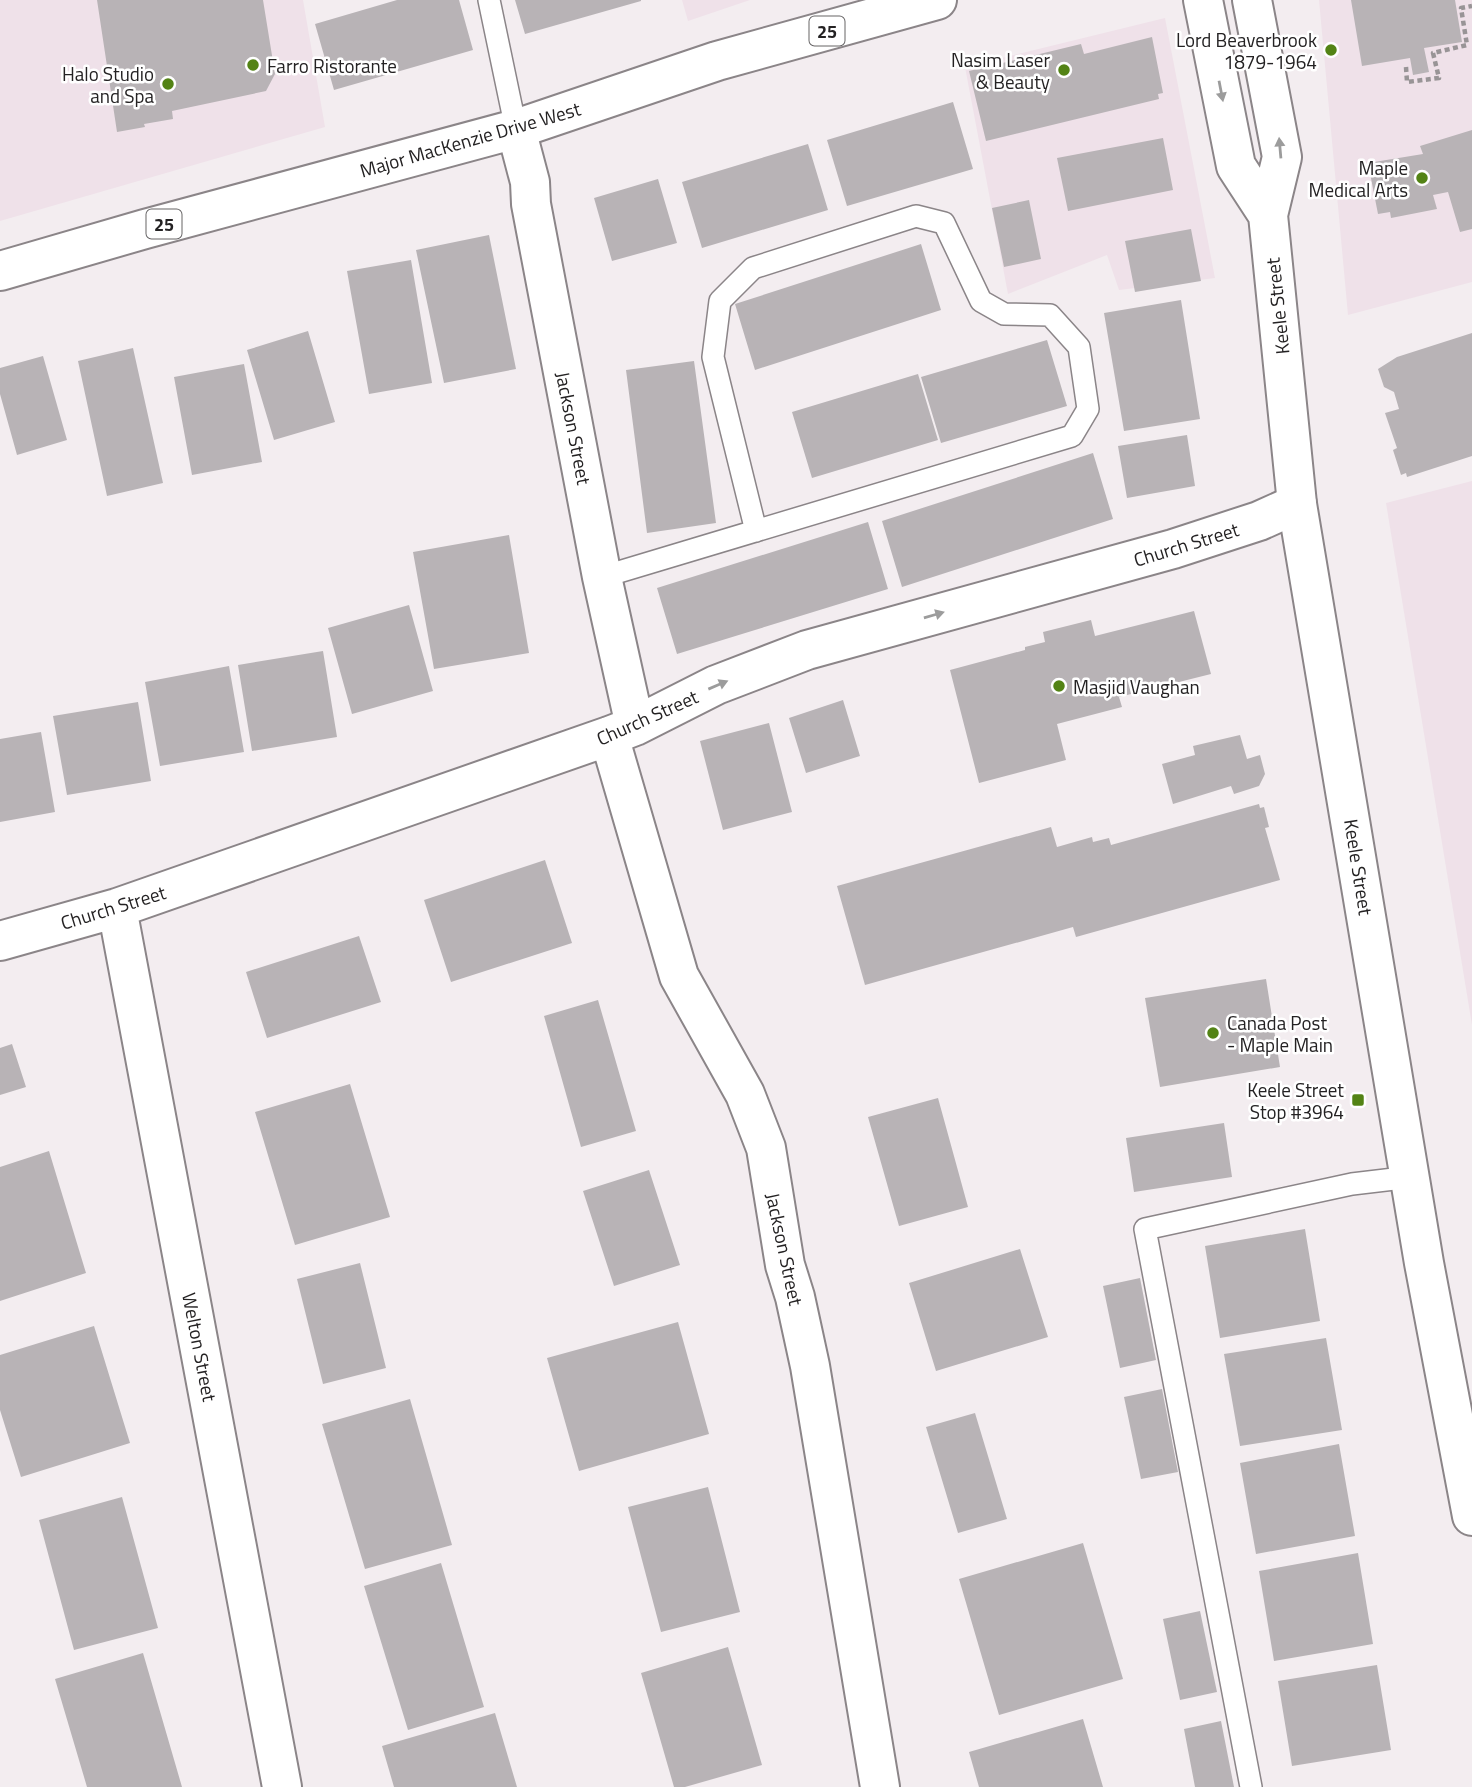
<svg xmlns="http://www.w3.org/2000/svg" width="1472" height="1787" viewBox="0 0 1472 1787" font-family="'Titillium Web',sans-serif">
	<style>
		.built { fill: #efe1e9 }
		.building { fill: #b8b3b6 }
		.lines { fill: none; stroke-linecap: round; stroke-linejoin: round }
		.lane-casing { stroke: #8b8588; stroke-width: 24 }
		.street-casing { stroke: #8b8588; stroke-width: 42 }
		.secondary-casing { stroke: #8b8588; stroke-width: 42 }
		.primary-casing { stroke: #8b8588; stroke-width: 42 }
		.path { stroke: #989496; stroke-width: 4.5; stroke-dasharray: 5 3.5; stroke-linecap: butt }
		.lane { stroke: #fff; stroke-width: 21 }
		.street { stroke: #fff; stroke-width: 38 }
		.secondary { stroke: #fff; stroke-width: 38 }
		.primary { stroke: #fff; stroke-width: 38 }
		.oneway { fill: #9c9c9c }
		.poi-dot { fill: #538315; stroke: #fff; stroke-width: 2.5 }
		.labels { text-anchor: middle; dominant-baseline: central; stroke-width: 5; stroke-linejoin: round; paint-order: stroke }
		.shield { fill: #fff; stroke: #666465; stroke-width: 2 }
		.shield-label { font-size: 18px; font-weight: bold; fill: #242223 }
		.poi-label { font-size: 19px; fill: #242223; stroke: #fff; text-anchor: end }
		.street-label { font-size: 19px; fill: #242223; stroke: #fff }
	</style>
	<rect width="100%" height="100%" fill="#f3edf0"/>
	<path class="built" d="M0 0H303L325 127 0 221Z
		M682 0H750L688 21Z
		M1319 0H1472V282L1348 315Z
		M1165 18 1215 278 1119 290 1107 255 1008 294 965 67Z
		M1472 481V1025L1386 503Z"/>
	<path class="building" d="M97 0H263L275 74 266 91 172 111 173 119 144 124 145 127 117 132Z
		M397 0H459L473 50 334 90 315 24Z
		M515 0H641V1L525 34Z
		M1351 0H1455L1462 42 1424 48 1429 72 1413 75 1410 58 1362 66Z
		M1152 37 1163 93 1158 94 1159 99 986 141 969 71 1081 44 1084 54Z
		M953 102 973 169 847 206 827 140Z
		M1472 130V229L1460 232 1448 192 1433 195 1437 209 1391 218 1390 212 1378 214 1368 163 1423 154 1420 146Z
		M1163 138 1173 190 1068 211 1057 158Z
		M808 144 828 210 702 248 682 182Z
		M658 179 677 243 612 261 594 198Z
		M1029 200 1041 259 1004 267 992 208Z
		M1191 229 1201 281 1135 292 1125 241Z
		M489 235 516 369 444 383 416 250Z
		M921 244 941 310 755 370 735 304Z
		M411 260 432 383 369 394 347 271Z
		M1181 300 1200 419 1124 431 1104 313Z
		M308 331 335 422 274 440 247 350Z
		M1472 333V456L1407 477 1406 473 1401 475 1393 450 1397 448 1385 413 1399 409 1394 392 1384 387 1378 369 1397 357Z
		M1047 340 1067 406 941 443 921 377Z
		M133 348 163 483 107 496 78 361Z
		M43 356 67 440 17 455 0 394V368Z
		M694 361 716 523 647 533 626 370Z
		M244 364 262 462 192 475 174 377Z
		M918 374 938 440 812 478 792 412Z
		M1187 435 1195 486 1127 498 1118 446Z
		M1093 453 1113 519 902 587 882 521Z
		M868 522 888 589 677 654 657 588Z
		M509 535 529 653 434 669 413 552Z
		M409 605 433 691 352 714 328 628Z
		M1194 611 1211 674 1119 697 1122 707 1057 724 1066 760 979 783 950 670 1025 650V647L1045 642 1043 632 1091 620 1095 636Z
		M323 651 337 737 252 751 238 665Z
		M229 666 244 752 160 766 145 682Z
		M843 700 860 756 806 773 789 718Z
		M138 702 151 781 67 795 53 716Z
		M769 723 792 812 723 830 700 741Z
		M41 732 55 812 0 822V739Z
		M1240 735 1247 759 1260 755 1265 774 1259 786 1234 794 1231 786 1173 804 1162 764 1195 755 1193 746Z
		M1259 804 1260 808 1264 807 1269 827 1265 828 1280 880 1076 937 1073 927 865 985 837 886 1051 827 1057 847 1092 837 1093 842 1109 838 1111 845Z
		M545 860 572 943 451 982 424 900Z
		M359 936 381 1002 267 1038 246 972Z
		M1266 979 1280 1067 1160 1087 1145 998Z
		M598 1000 636 1131 581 1147 544 1016Z
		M12 1044 26 1087 0 1095V1048Z
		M350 1084 390 1217 295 1245 255 1112Z
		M938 1098 968 1207 899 1226 868 1117Z
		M1224 1123 1232 1177 1134 1192 1126 1138Z
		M49 1151 86 1273 0 1301V1167Z
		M649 1170 680 1265 614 1286 583 1191Z
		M1305 1229 1320 1321 1220 1338 1205 1246Z
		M1020 1249 1048 1337 936 1371 909 1283Z
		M360 1263 386 1368 323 1384 297 1279Z
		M1140 1278 1156 1360 1120 1368 1103 1286Z
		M678 1322 709 1434 579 1471 547 1358Z
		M94 1326 130 1443 21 1477 0 1410V1355Z
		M1326 1338 1342 1430 1240 1446 1224 1354Z
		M1162 1389 1178 1472 1141 1479 1124 1397Z
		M410 1399 452 1545 365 1569 322 1424Z
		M975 1413 1007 1519 958 1533 926 1427Z
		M1339 1444 1355 1536 1256 1554 1240 1463Z
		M708 1487 740 1612 661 1632 628 1507Z
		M122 1497 158 1628 74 1650 39 1520Z
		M1083 1543 1123 1679 999 1715 959 1579Z
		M1358 1553 1373 1644 1274 1661 1259 1571Z
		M441 1563 484 1707 408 1730 364 1586Z
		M1200 1611 1217 1692 1180 1700 1163 1619Z
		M728 1647 762 1765 685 1787H674L641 1673Z
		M143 1653 182 1787H87L55 1679Z
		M1377 1665 1391 1750 1292 1766 1278 1681Z
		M495 1713 517 1787H394L382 1746Z
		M1083 1719 1103 1787H979L969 1752Z
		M1221 1721 1234 1787H1195L1184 1729Z"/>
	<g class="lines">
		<g class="lane-casing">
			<path id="lane" d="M489 0 516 129
				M602 577 1072 436 1088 409 1079 347 1050 315 1004 314 981 301 944 223 916 216 753 268 720 301 713 357 756 531
				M1251 1787 1145 1229 1352 1184 1411 1177"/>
		</g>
		<g class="street-casing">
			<path id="street" d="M516 129 530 182 531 204 602 577 635 726
				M609 736 679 976 745 1094 766 1148 785 1265 795 1297 810 1366 880 1787
				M117 908 282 1787
				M0 941 117 908 609 736 635 726 716 685 807 650 1173 549 1259 521 1297 504"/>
		</g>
		<g class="secondary-casing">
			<path id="secondary" d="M1203 0 1236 166 1268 215
				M1252 0 1282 157 1268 215 1297 504 1424 1263 1472 1516"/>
		</g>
		<g class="primary-casing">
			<path id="primary" d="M0 271 145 229 516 129 717 61 937 0"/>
		</g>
		<path class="path" d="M1406 67 1407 82 1439 78 1433 53 1467 45 1461 8 1472 6"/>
		<use href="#lane" class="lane"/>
		<use href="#street" class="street"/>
		<use href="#secondary" class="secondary"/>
		<use href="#primary" class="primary"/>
	</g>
	<defs><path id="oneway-solid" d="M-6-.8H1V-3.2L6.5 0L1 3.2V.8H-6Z" transform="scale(1.75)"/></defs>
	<g class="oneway">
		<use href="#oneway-solid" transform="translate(1221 91) rotate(79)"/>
		<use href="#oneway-solid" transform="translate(1280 148) rotate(-95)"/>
		<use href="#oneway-solid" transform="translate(934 615) rotate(-16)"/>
		<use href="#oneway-solid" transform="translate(718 685) rotate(-23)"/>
	</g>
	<g class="poi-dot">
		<circle cx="1331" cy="50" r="7"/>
		<circle cx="253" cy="65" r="7"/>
		<circle cx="1064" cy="70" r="7"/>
		<circle cx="168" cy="84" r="7"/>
		<circle cx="1422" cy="178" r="7"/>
		<circle cx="1059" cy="686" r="7"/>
		<circle cx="1213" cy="1033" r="7"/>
		<rect x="1351" y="1093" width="14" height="14" rx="3.5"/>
	</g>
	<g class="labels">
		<g class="shield">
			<rect x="809.5" y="16.5" width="35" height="29" rx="5"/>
			<rect x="146.5" y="209.5" width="35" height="29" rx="5"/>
		</g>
		<g class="shield-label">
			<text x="827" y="31">25</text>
			<text x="164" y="224">25</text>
		</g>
		<g class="poi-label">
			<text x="1317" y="39">Lord Beaverbrook<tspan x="1317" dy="22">1879-1964</tspan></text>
			<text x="1050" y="59">Nasim Laser<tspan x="1050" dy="22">&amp; Beauty</tspan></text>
			<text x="267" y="65" text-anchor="start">Farro Ristorante</text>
			<text x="154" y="73">Halo Studio<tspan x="154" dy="22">and Spa</tspan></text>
			<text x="1408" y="167">Maple<tspan x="1408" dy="22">Medical Arts</tspan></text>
			<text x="1073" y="686" text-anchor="start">Masjid Vaughan</text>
			<text x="1227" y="1022" text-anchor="start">Canada Post<tspan x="1227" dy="22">- Maple Main</tspan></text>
			<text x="1344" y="1089">Keele Street<tspan x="1344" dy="22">Stop #3964</tspan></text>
		</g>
		<g class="street-label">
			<text transform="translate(470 139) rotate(-16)">Major MacKenzie Drive West</text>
			<text transform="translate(1277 306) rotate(-96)">Keele Street</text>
			<text transform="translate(574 428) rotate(79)">Jackson Street</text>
			<text transform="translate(1186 544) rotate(-17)">Church Street</text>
			<text transform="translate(647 717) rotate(-24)">Church Street</text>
			<text transform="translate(1359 867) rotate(81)">Keele Street</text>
			<text transform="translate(113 907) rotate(-17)">Church Street</text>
			<text transform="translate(785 1249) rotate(78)">Jackson Street</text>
			<text transform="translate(200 1347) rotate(79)">Welton Street</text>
		</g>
	</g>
</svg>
